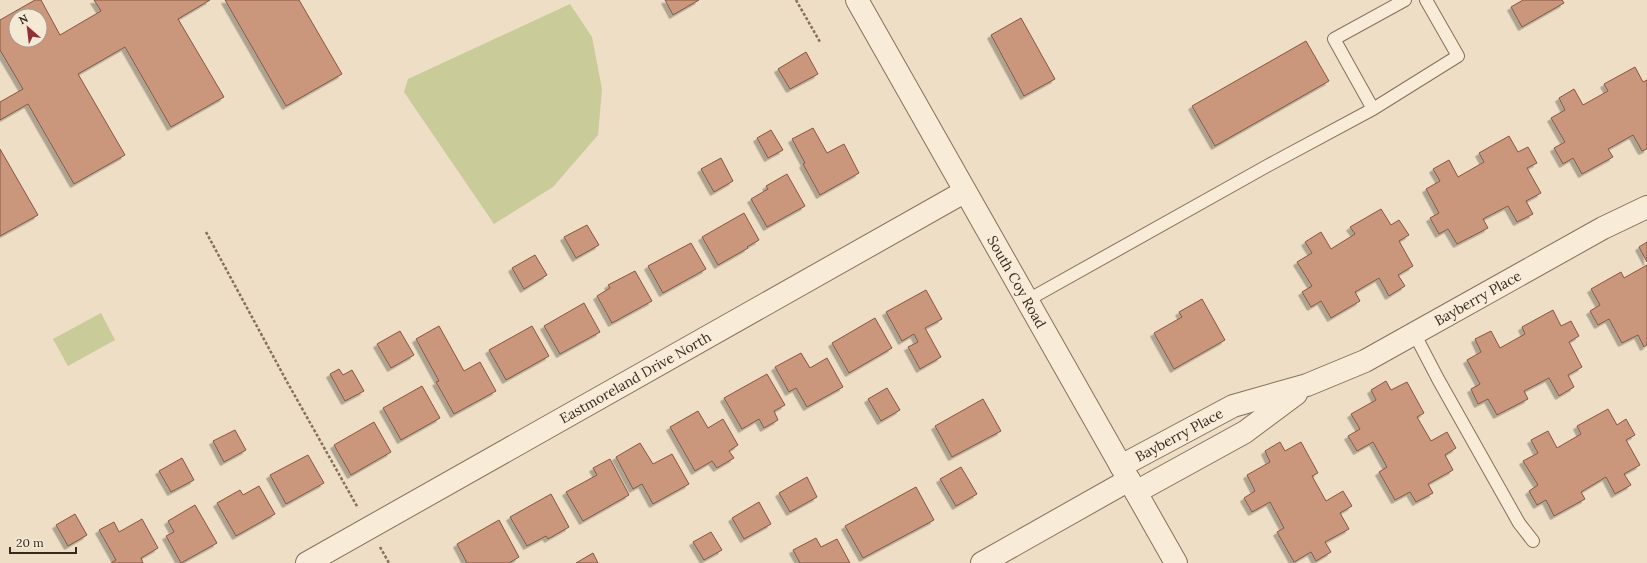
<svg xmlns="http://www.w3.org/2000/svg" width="1647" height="563" viewBox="0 0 1647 563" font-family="Lora,serif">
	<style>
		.green { fill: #c9cb99 }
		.building { fill: #ca967c; stroke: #865742; fill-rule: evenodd; filter: url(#shadow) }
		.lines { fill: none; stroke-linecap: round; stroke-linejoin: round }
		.service-casing { stroke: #876f5c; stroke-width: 14 }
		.minor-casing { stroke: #876f5c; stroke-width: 24 }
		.tertiary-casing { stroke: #876f5c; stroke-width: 24 }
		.path { stroke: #876f5c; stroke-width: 2.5; stroke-dasharray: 3 2; stroke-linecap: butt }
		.service { stroke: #f8ecd8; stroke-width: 12 }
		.minor { stroke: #f8ecd8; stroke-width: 22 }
		.tertiary { stroke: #f8ecd8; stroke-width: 22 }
		.labels { text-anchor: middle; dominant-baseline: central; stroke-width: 3.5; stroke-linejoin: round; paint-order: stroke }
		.street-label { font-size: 14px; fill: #38291f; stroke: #f4e9d5 }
	</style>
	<defs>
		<filter id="shadow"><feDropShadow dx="-3.5" dy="3.5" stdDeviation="0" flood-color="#0004"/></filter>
	</defs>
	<rect width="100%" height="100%" fill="#eddec5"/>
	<path class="green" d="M570 4 592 37 602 89 598 135 553 187 494 224 404 92 408 79Z
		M101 313 115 340 68 366 53 339Z"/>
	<path class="building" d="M35 0H41L60 35 101 11 94 0H210L178 19 224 97 171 127 125 47 78 74 125 155 74 184 28 104 0 120V102L23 89 0 50V20ZM16 16H40V40H16Z
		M225 0H299L342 74 286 106Z
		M665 0H699L673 15Z
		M1523 0H1562L1564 3 1522 27 1511 7Z
		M1021 18 1055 79 1024 96 991 35Z
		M1306 41 1329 81 1215 146 1192 106Z
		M806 52 818 74 790 89 778 69Z
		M1635 67 1643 82 1647 80V149L1642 151 1633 135 1608 149 1613 157 1582 174 1573 158 1563 164 1554 148 1565 142 1551 118 1565 110 1559 98 1574 89 1583 105 1608 91 1604 84Z
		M813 128 827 153 844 144 859 173 820 195 803 164 805 163 792 139Z
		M771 130 783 150 768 158 757 138Z
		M1509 136 1518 152 1528 147 1537 163 1527 168 1541 193 1526 201 1533 214 1517 222 1508 206 1483 219 1488 228 1457 244 1448 229 1439 234 1430 218 1439 213 1426 189 1440 181 1433 169 1449 160 1458 177 1484 162 1479 153Z
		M0 149 38 215 0 236Z
		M721 158 733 181 714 192 701 169Z
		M787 174 805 206 767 227 751 199 768 189 766 186Z
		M1381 209 1391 225 1399 220 1409 235 1399 241 1413 266 1398 275 1405 286 1389 296 1379 278 1355 292 1360 301 1331 318 1321 301 1311 307 1302 292 1312 286 1297 262 1312 253 1305 242 1321 232 1331 249 1355 234 1350 227Z
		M744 213 759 240 747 247 748 248 718 265 702 237Z
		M587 225 599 245 576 258 564 237Z
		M1647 242V262L1639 247Z
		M691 243 706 269 663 293 648 266Z
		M535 255 547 275 524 289 512 268Z
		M1647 265V345L1644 347 1638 335 1622 343 1609 319 1598 325 1590 311 1600 305 1591 289 1621 272 1624 278Z
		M635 271 652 301 612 323 597 296 610 288 608 285Z
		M926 290 942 319 925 328 941 357 920 369 908 347 918 342 914 334 902 341 886 312Z
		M1202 299 1225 340 1174 369 1154 333 1182 317 1179 312Z
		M584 303 600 332 560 354 544 326Z
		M1553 310 1561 326 1571 321 1579 336 1569 342 1582 367 1568 375 1574 387 1559 396 1549 378 1524 391 1528 399 1497 415 1488 399 1478 404 1471 389 1480 384 1467 360 1481 352 1475 339 1491 331 1500 348 1525 334 1522 327Z
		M875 318 892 348 849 373 832 343Z
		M439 326 464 371 480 362 496 391 454 414 436 382 439 381 416 339Z
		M532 326 549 356 506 380 489 350Z
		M400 331 414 355 391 368 377 344Z
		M801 353 810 368 827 358 843 387 807 407 796 388 789 392 775 367Z
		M339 369 343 375 352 370 364 391 345 401 330 374Z
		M767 374 785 405 774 411 778 420 764 428 759 419 742 429 724 398Z
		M1386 381 1391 390 1407 382 1424 413 1417 417 1431 441 1447 432 1456 448 1445 455 1453 470 1428 484 1433 493 1416 502 1410 492 1395 500 1379 472 1387 467 1373 442 1357 451 1348 436 1360 429 1351 414 1376 400 1371 390Z
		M422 386 440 418 401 440 383 408Z
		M887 388 900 410 881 421 868 399Z
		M983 399 1001 431 952 457 935 426Z
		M1608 409 1617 425 1626 419 1635 435 1626 440 1640 465 1624 474 1631 485 1615 494 1606 477 1581 492 1585 499 1554 516 1546 500 1537 505 1529 491 1538 485 1523 461 1538 453 1531 440 1548 431 1557 448 1581 434 1577 426Z
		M698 411 708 428 723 419 738 445 729 451 734 458 717 468 712 461 695 471 670 427Z
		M374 422 391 452 351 475 334 445Z
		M235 430 246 450 224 462 213 441Z
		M1280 442 1285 451 1301 442 1318 473 1312 476 1326 501 1343 491 1352 506 1340 513 1349 529 1325 542 1331 552 1316 561 1311 552 1294 562 1277 532 1284 528 1270 502 1252 512 1244 498 1255 491 1247 475 1270 462 1265 451Z
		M640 443 653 464 672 454 689 484 653 504 642 484 633 489 616 457Z
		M308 455 324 483 286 504 270 475Z
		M182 458 194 480 171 492 159 471Z
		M610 459 629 495 583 521 566 492 597 475 593 468Z
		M961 467 977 494 956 506 940 479Z
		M807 477 817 497 790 512 779 493Z
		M259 486 275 514 236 536 217 503 240 490 243 495Z
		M916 487 934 520 863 558 845 526Z
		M551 494 569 527 548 539 546 536 527 546 510 517Z
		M759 502 771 524 744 539 732 518Z
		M195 505 217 543 181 563 166 536 174 532 168 521Z
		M75 514 87 535 68 546 56 525Z
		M142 519 158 548 141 558 143 563H111L116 560 99 530 114 522 119 532Z
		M499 520 519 557 509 563H467L457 544Z
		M711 532 722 550 704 560 693 542Z
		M816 538 821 547 837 539 850 563H800L793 550Z
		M593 553 598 563H576Z"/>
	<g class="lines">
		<g class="service-casing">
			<path id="service" d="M1373 109 1334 39 1405 0
				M1026 301 1267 166 1373 109 1458 56 1426 0
				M1414 333 1438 379 1519 523 1533 541"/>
		</g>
		<g class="minor-casing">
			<g id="minor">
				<path id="s1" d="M1121 466 1233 406 1307 385 1365 361 1603 228 1647 207"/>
				<path d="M1136 492 1245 432 1296 394"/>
				<path id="s2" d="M307 563 964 192"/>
				<path d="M982 563 1129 480"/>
			</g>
		</g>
		<g class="tertiary-casing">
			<g id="tertiary">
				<path id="s3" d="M857 0 1176 563"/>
			</g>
		</g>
		<path class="path" d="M796 0 820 42
			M206 232 286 380 358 508
			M380 547 389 563"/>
		<use href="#service" class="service"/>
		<use href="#minor" class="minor"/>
		<use href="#tertiary" class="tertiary"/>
	</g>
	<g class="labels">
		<g class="street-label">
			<text stroke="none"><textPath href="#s3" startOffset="324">South Coy Road</textPath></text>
			<text stroke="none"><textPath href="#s1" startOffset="396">Bayberry Place</textPath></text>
			<text stroke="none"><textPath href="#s2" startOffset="377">Eastmoreland Drive North</textPath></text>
			<text stroke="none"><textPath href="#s1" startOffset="66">Bayberry Place</textPath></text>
		</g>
	</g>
	<g transform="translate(28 28) rotate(332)"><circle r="19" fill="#f4e9d5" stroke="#a99c8c"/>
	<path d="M0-3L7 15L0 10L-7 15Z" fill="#942e37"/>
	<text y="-6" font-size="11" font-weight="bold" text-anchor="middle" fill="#38291f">N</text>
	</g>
	<path d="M10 547v6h66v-6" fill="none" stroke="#38291f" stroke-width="2"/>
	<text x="16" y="547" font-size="12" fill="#38291f" stroke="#f4e9d5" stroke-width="3" paint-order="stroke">20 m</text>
</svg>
